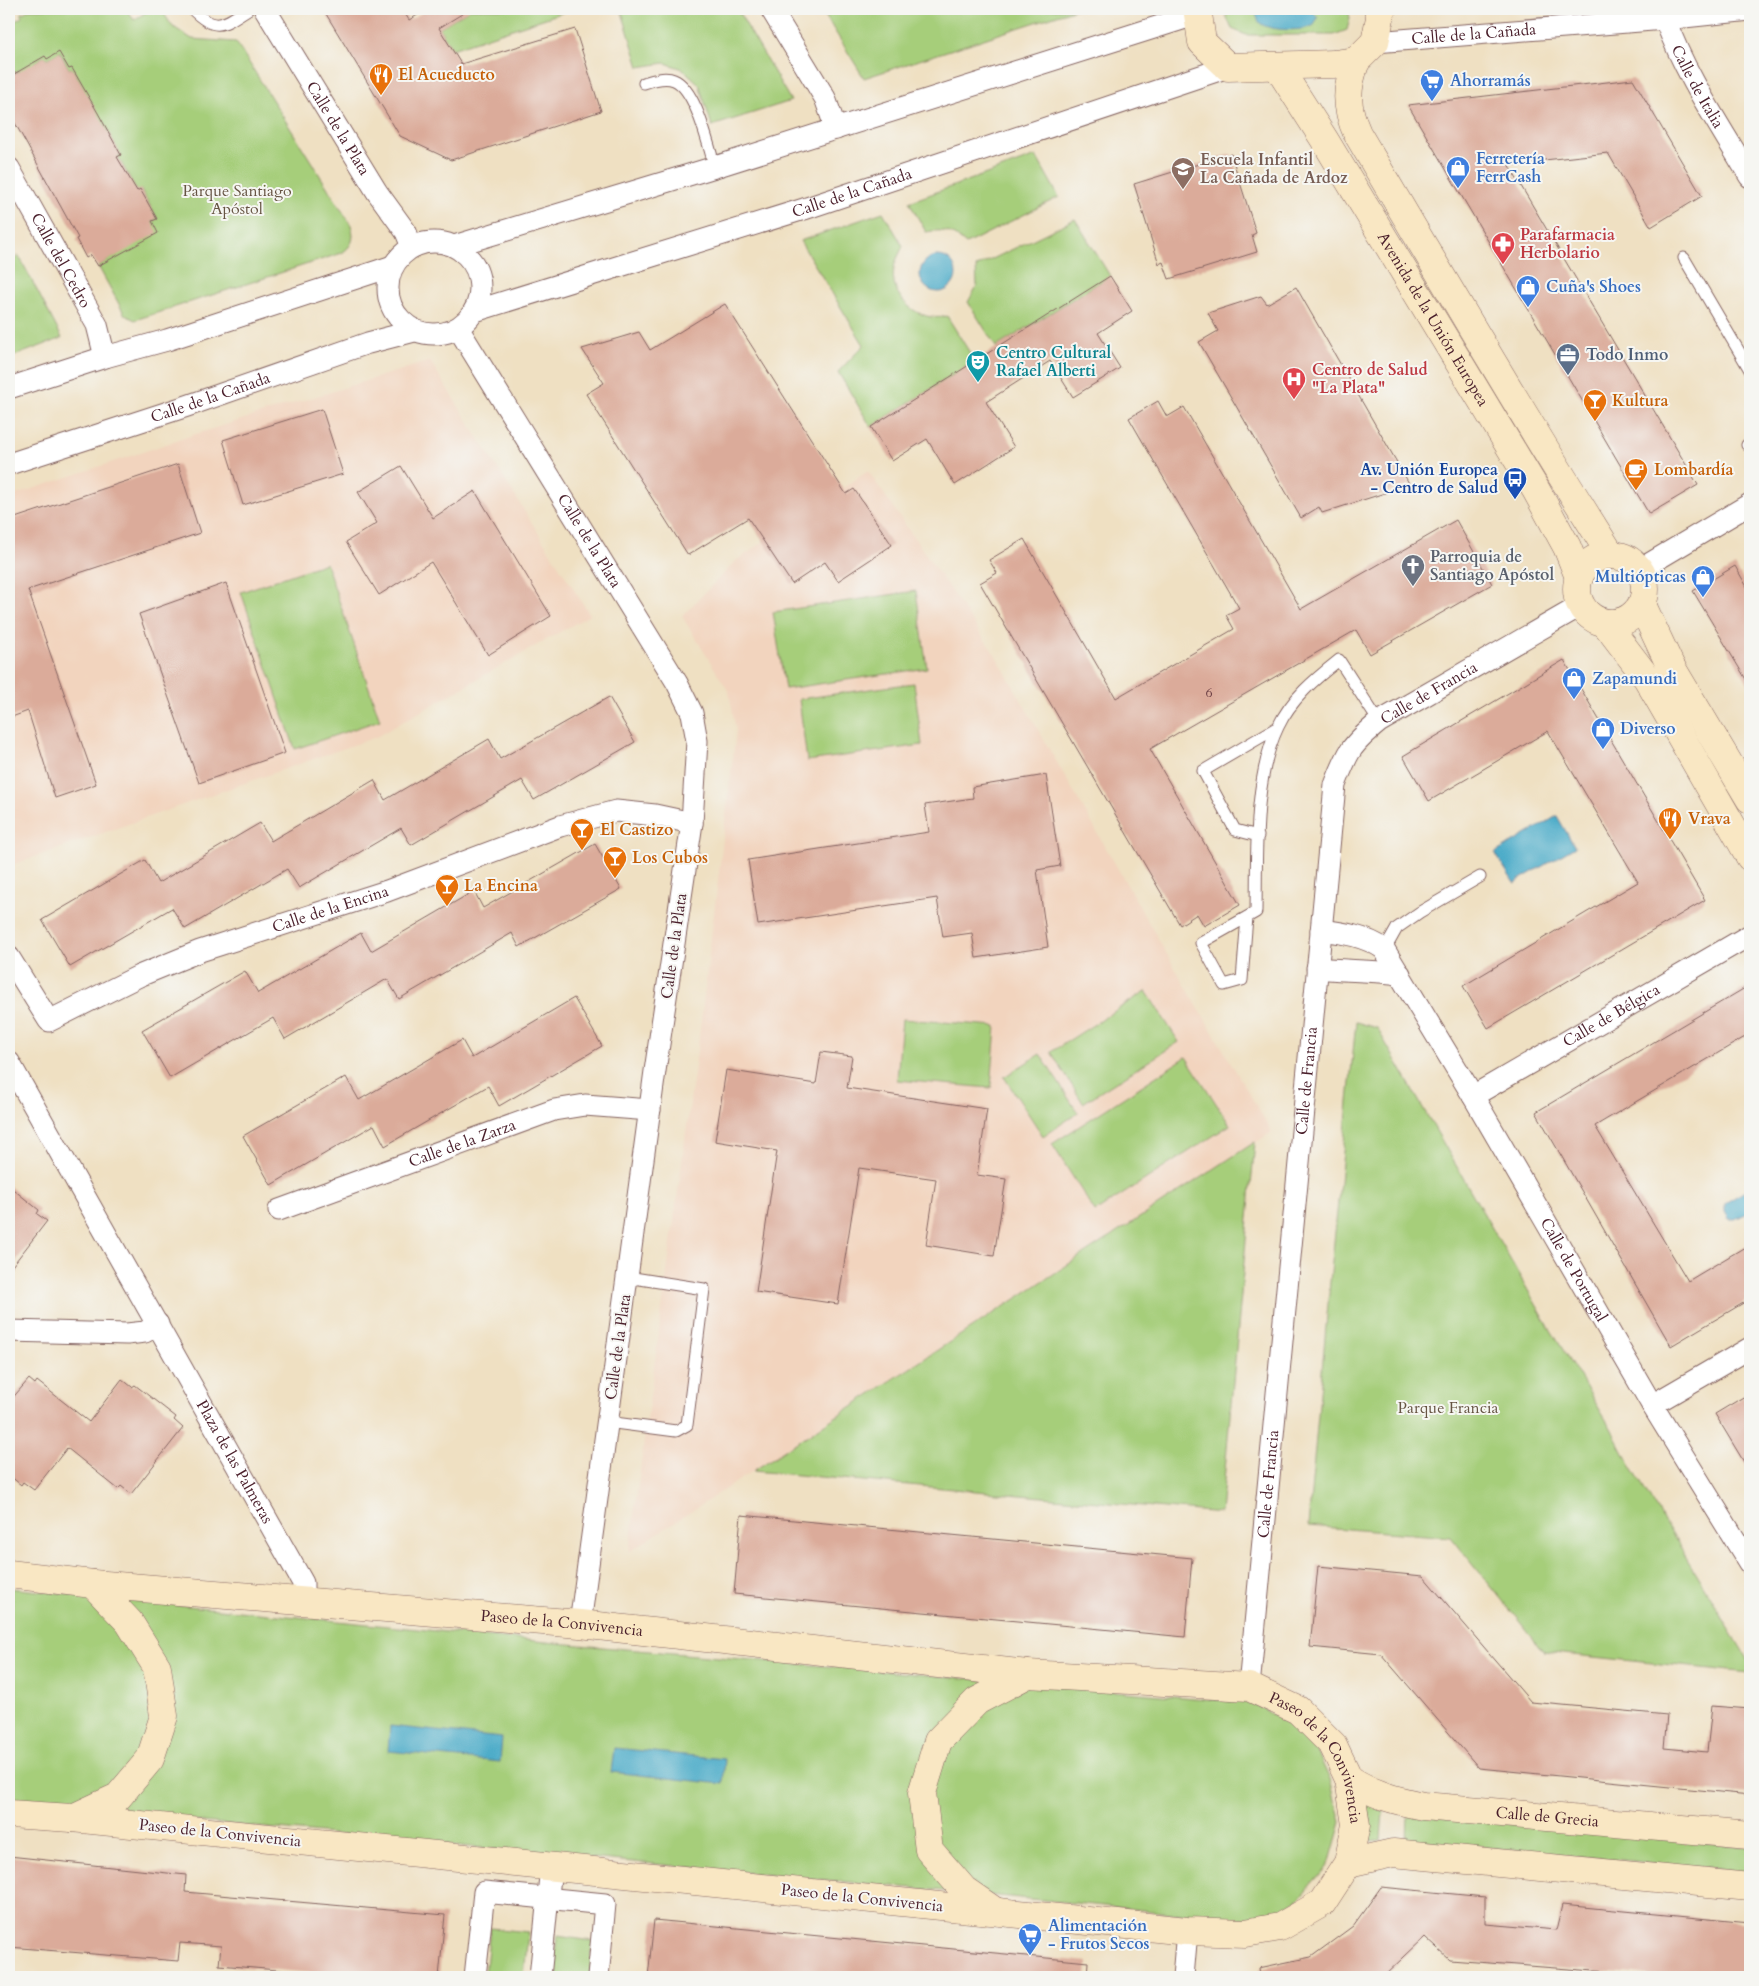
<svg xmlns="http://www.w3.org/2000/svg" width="1759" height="1986" viewBox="0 0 1759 1986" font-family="Cardo,serif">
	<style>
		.built { fill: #f2d4be }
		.green { fill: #a6ce7a; stroke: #787652 }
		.water { fill: #48aac8; stroke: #49647a }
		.building { fill: #dbab9a }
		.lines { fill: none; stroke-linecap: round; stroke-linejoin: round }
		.lane-casing { stroke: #846360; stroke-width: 13 }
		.street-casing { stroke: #846360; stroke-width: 23 }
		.secondary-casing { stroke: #846360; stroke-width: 29 }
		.lane { stroke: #fff; stroke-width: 11 }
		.street { stroke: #fff; stroke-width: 21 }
		.secondary { stroke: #f9e7c3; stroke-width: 28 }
		.labels { text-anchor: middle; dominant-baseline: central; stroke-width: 4; stroke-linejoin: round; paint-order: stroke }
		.number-label { font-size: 14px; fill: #6e4247 }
		.street-label { font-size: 16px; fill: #4a1f2b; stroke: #f6f6f2 }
		.food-label { font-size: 16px; font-weight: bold; fill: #c56008; stroke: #f6f6f2; text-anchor: start }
		.shop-label { font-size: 16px; font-weight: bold; fill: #366cbe; stroke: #f6f6f2; text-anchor: start }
		.education-label { font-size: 16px; font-weight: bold; fill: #785e54; stroke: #f6f6f2; text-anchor: start }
		.park-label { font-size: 16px; fill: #665443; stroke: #f6f6f2 }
		.health-label { font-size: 16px; font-weight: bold; fill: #be3a42; stroke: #f6f6f2; text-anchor: start }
		.culture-label { font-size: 16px; font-weight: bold; fill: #0d838f; stroke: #f6f6f2; text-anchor: start }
		.service-label { font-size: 16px; font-weight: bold; fill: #4e5e75; stroke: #f6f6f2; text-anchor: start }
		.transit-label { font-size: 16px; font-weight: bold; fill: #164399; stroke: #f6f6f2; text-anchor: end }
		.worship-label { font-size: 16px; font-weight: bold; fill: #5b616d; stroke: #f6f6f2; text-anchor: start }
	</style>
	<rect width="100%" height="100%" fill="#f6f6f2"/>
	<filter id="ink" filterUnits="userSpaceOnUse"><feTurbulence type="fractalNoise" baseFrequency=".02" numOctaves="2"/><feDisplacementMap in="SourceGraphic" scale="10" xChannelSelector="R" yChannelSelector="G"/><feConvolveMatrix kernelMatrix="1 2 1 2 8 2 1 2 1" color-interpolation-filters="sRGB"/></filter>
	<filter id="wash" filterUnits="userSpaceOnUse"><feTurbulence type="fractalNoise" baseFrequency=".0096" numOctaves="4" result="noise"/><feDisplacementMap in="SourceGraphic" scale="20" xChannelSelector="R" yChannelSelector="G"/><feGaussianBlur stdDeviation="1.12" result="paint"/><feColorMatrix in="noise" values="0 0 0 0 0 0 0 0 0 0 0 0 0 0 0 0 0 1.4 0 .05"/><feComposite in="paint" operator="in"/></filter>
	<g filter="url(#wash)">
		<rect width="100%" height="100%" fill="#efe0c2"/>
		<path class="built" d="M430 361 590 615 376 737 9 866V497L196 434Z
			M868 471 996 656 1173 965 1272 1132 629 1552 700 1029 736 731 729 692 682 616 737 560Z"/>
		<path class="green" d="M30 9H126L134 20 151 9H161L172 26 192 39 236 42 351 225C355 238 353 245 342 253L135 320 125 315 98 266 115 256 157 218 141 190 137 191 118 157 121 155 72 68 69 69 60 52 47 59 45 56 35 62 24 82 18 71 9 76V18L12 23 22 17 21 14Z
			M470 9H573L452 49 439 28Z
			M621 9H737L791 101 712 126 699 84 683 69 665 63 639 67Z
			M821 9H1076L864 78Z
			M1229 9H1348L1350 18 1347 30 1334 35H1246L1232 29 1226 16Z
			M1036 156 1059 197 966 244C951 231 945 229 926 232L909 202Z
			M883 212 903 246C900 253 895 261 894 268 888 297 920 324 947 316L975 361 871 427 838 372 864 345 800 241Z
			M1075 219 1110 276 996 347 968 302 977 286 976 267Z
			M19 256 62 338 9 358V262Z
			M326 563 380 720 295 749 241 592Z
			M916 591 927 668 785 689 773 612Z
			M914 683 922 745 807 761 799 699Z
			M1146 991 1179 1042 1083 1103 1051 1052Z
			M902 1019 996 1026 991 1088 897 1080Z
			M1356 1022 1377 1028 1549 1327 1611 1428 1629 1463 1750 1663V1673L1544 1652 1451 1537 1308 1526 1330 1282Z
			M1040 1054 1078 1113 1043 1136 1004 1077Z
			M1186 1057 1230 1125 1095 1212 1052 1144Z
			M1255 1142 1221 1513 753 1471Z
			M9 1588 556 1643 1253 1703 1311 1738 1330 1780 1341 1822 1329 1865 1300 1898 1277 1913 1240 1920 1074 1903 9 1804Z
			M1366 1803 1383 1811 1381 1840 1364 1841Z
			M1408 1814 1750 1847V1872L1407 1840Z
			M490 1928 528 1932 524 1977H485Z
			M557 1936 593 1941 590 1977H553Z"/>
		<path class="water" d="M1262 9H1311L1318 18C1317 19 1315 24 1314 25 1305 32 1268 31 1260 23 1258 21 1258 18 1256 15Z
			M920 274a18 18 0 1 1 36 0a18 18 0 1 1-36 0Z
			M1557 816 1575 847 1514 883 1495 853Z
			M1750 1188V1212L1735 1219H1729L1725 1212V1203Z
			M390 1726 502 1738 500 1762 388 1751Z
			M614 1748 725 1759 723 1784 611 1772Z"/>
		<g id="blocks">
			<path class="building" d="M323 9H402L409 20 428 9H470L439 28 461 64 575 29 601 111 451 160 400 136Z
				M59 52 69 69 72 68 98 113 121 155 117 157 137 191 140 189 157 219 152 221 158 233 98 266 91 255 86 258 76 239 78 238 9 112V77L45 56 47 59Z
				M1633 79 1702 196 1651 227 1608 153 1508 164 1698 485 1649 514 1408 105Z
				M1231 154 1256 233 1252 235 1257 252 1169 279 1163 262 1159 264 1134 184Z
				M1110 276 1132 311 1098 333 1120 368 1073 397 1050 361 986 402 1014 447 955 485 927 439 892 461 871 427Z
				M1296 287 1410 485 1322 513 1319 507 1301 518 1199 342 1218 331 1208 313 1261 296 1267 304Z
				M725 304 846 494 854 489 892 545 838 581 825 562 792 584 748 518 688 555 586 394 604 383 582 349 639 332 650 350Z
				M1158 401 1167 417 1184 407 1301 609 1456 520 1492 584 1370 654 1356 630 1150 749 1240 905 1204 926 1197 914 1180 925 980 583 997 573 989 560 1024 539 1116 698 1234 629 1226 615 1239 608 1129 418Z
				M322 409 343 474 243 505 223 440Z
				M178 464 200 533 28 590 96 784 55 798 28 711 9 718V520Z
				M401 466 433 518 475 491 551 616 488 655 431 562 379 595 346 542 377 523 358 492Z
				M1735 566 1750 592V686L1693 591Z
				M226 583 285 753 199 783 139 614Z
				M1564 660 1705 900 1488 1028 1463 986 1638 882 1548 731 1429 801 1403 756Z
				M609 697 635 742 534 800 522 780 411 845 401 828 299 888 287 869 185 929 172 908 70 967 42 920 145 860 158 883 260 823 271 841 374 780 385 800 489 739 500 759Z
				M1046 775 1060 866 1037 870 1048 947 976 958 972 933 943 937 937 898 758 925 748 860 929 832 925 805 973 798 972 787Z
				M595 844 621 889 519 947 512 933 399 999 387 979 285 1039 273 1018 170 1078 142 1030 245 971 258 993 361 933 371 951 474 891 483 908Z
				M1750 985V1034L1595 1126 1688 1281 1750 1244V1299L1671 1346 1536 1112Z
				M574 998 602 1046 499 1106 488 1086 385 1146 374 1125 271 1185 243 1136 346 1077 359 1100 462 1040 472 1058Z
				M821 1052 852 1056 847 1088 987 1109 977 1175 1006 1179 994 1256 926 1245 936 1179 859 1168 838 1304 756 1292 777 1151 715 1141 726 1070 816 1084Z
				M9 1186 39 1210 37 1214 47 1221 9 1270Z
				M29 1379 35 1384 37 1381 89 1422 122 1379 132 1387 135 1385 176 1417 174 1420 183 1428 131 1494 121 1486 118 1489 67 1448 34 1490 23 1482 21 1485 9 1475V1402Z
				M1750 1393V1472L1715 1414Z
				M741 1515 1192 1558 1185 1637 734 1594Z
				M1318 1566 1423 1576 1531 1702 1667 1715 1664 1748 1707 1752 1712 1706 1750 1709V1795L1479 1768 1381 1654 1310 1647Z
				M9 1856 186 1875 185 1892 445 1915 439 1977H359L219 1965 221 1946 180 1943 178 1961 9 1947Z
				M1381 1887 1485 1897V1924L1556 1930 1562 1905 1750 1923V1977H1674L1450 1960 1425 1937 1383 1977H1260L1259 1968 1311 1957 1353 1926Z
				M654 1920 1088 1962 1087 1977H648Z"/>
		</g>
	</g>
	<g filter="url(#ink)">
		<use href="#blocks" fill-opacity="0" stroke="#846360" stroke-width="1"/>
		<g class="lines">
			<g class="lane-casing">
				<path id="lane" d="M192 9C216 33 223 25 248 9
					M644 83C653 80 665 76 674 80 696 89 708 145 715 167
					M1684 258 1750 370
					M1747 445 1750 443
					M1258 836 1235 830 1203 771 1278 727
					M1247 917 1242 980 1224 985 1201 943 1256 912C1257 855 1253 779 1278 727 1291 699 1315 679 1339 660L1379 722
					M1383 953 1397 928 1420 912 1480 877
					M607 1422 676 1431 687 1425 704 1289 627 1277"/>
			</g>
			<g class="street-casing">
				<g id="street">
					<path id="s1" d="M265 9 377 192 406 232 412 247"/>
					<path d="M771 9 825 98 836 129"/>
					<path id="s2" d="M1665 19C1685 75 1720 126 1750 177"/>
					<path id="s3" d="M1375 42 1665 19 1750 10"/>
					<path id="s4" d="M9 168 97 325 105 357"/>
					<circle cx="434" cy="288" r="46"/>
					<path d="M454 246 715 167 1198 14"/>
					<path id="s5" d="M475 311 804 209 1228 67"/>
					<path id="s6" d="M458 328 677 683 692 713 697 741 692 823 655 1071 580 1624"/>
					<path d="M9 388 105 357 167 340 393 266"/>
					<path id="s7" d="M9 464 187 406 368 343 414 331"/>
					<path d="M1639 570 1750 504"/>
					<path id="s8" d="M1321 930C1344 933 1365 936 1384 949L1473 1096 1652 1405 1750 1564"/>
					<path id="s9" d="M9 957 49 1021 139 976 200 951 387 891 560 826 616 811 655 815 692 823"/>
					<path d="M1317 968C1345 971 1372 970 1400 974"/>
					<path id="s10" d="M9 1062 303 1583V1601"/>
					<path id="s11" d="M1473 1096 1750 935"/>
					<path id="s12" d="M279 1210 554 1110 585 1105 650 1110"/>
					<path d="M9 1331 127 1334 145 1332 158 1324"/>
					<path d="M1652 1405 1750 1348"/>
					<path id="s13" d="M1249 1687 1335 785C1348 751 1351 745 1379 722L1580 606"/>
					<path d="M475 1977 484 1892 605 1904 598 1977"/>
					<path d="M540 1977 551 1866"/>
					<path d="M1183 1977 1187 1931"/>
				</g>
			</g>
			<g class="secondary-casing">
				<g id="secondary">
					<path d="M1199 9 1198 14 1202 42 1228 67 1334 64 1356 61 1375 42 1381 13 1378 9"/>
					<path d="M1356 61C1346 88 1345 106 1357 133 1440 274 1523 416 1611 555"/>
					<path id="s14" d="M1278 67 1324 139 1536 490 1567 547 1579 577"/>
					<circle cx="1611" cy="589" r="34"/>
					<path d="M1642 605 1670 665 1750 799"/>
					<path d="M1606 624 1647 678 1750 857"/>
					<path id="s15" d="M9 1574 93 1584 580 1624 1028 1674 1249 1687 1298 1710 1333 1745 1349 1779 1356 1825 1348 1863 1322 1903 1280 1927 1245 1933 1187 1931 72 1818 9 1814"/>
					<path id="s16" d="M1349 1779C1375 1795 1393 1800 1423 1806L1750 1835"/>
					<path d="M73 1818 118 1797 150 1759 164 1716 157 1667 129 1622 93 1584"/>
					<path d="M1348 1863 1393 1853 1750 1887"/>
					<path d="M993 1910 964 1890 929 1850 922 1793 938 1741 977 1701 1028 1674"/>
				</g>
			</g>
			<use href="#lane" class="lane"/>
			<use href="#street" class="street"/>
			<use href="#secondary" class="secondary"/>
		</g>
	</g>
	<defs>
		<g id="restaurant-pin" transform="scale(1.25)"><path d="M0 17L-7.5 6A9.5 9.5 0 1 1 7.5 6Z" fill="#e8710a" stroke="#f6f6f2"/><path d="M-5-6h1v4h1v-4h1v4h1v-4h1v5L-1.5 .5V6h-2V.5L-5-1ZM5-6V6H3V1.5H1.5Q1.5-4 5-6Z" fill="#fff"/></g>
		<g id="supermarket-pin" transform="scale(1.25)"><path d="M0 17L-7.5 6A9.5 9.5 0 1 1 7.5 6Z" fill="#3f7fe0" stroke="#f6f6f2"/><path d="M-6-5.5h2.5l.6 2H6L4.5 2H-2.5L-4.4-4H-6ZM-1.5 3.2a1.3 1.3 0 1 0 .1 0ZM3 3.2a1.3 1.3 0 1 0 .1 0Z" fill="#fff"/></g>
		<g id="shop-pin" transform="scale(1.25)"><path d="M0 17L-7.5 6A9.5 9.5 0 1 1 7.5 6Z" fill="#3f7fe0" stroke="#f6f6f2"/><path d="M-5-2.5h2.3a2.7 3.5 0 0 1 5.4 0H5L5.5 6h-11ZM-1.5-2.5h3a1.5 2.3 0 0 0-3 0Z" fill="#fff"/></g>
		<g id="school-pin" transform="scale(1.25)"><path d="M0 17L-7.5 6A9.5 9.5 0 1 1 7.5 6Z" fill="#8d6e63" stroke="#f6f6f2"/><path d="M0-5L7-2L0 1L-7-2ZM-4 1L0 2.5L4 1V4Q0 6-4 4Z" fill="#fff"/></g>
		<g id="pharmacy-pin" transform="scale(1.25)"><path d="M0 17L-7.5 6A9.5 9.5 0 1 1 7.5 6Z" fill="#e0444e" stroke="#f6f6f2"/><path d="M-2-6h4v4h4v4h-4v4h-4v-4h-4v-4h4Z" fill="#fff"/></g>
		<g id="office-pin" transform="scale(1.25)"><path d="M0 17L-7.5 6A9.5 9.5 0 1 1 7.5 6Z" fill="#5c6f8a" stroke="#f6f6f2"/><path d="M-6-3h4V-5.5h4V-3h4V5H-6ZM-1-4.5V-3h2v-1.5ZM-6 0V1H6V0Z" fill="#fff"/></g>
		<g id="theatre-pin" transform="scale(1.25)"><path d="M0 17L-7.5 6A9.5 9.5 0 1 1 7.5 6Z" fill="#0f9aa8" stroke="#f6f6f2"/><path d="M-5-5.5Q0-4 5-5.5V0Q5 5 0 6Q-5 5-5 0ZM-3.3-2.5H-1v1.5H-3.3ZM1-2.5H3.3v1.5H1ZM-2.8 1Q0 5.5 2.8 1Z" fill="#fff"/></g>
		<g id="hospital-pin" transform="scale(1.25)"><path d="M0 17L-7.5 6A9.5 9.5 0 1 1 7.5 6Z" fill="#e0444e" stroke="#f6f6f2"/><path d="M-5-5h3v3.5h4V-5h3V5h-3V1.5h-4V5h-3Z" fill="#fff"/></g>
		<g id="bar-pin" transform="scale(1.25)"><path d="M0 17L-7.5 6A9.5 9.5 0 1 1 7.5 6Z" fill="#e8710a" stroke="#f6f6f2"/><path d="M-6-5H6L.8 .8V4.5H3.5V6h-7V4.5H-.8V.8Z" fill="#fff"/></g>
		<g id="cafe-pin" transform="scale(1.25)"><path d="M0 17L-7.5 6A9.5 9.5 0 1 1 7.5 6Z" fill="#e8710a" stroke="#f6f6f2"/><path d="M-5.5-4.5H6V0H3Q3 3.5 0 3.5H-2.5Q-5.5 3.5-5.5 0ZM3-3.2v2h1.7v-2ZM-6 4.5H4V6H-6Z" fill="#fff"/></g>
		<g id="bus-pin" transform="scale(1.25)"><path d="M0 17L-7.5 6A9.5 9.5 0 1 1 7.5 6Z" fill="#1a4fb4" stroke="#f6f6f2"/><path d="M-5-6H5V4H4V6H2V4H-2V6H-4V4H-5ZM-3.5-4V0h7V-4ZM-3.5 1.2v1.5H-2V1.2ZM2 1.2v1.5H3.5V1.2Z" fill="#fff"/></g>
		<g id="church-pin" transform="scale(1.25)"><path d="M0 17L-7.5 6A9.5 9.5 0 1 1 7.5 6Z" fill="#6b7280" stroke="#f6f6f2"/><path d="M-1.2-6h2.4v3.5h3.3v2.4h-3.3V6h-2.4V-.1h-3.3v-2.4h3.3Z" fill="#fff"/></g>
	</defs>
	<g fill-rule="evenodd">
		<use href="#restaurant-pin" x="381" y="75"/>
		<use href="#supermarket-pin" x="1432" y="81"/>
		<use href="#shop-pin" x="1458" y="168"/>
		<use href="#school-pin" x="1183" y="169"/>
		<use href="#pharmacy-pin" x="1503" y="244"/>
		<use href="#shop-pin" x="1528" y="287"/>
		<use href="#office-pin" x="1568" y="355"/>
		<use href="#theatre-pin" x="978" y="362"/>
		<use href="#hospital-pin" x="1294" y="379"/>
		<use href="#bar-pin" x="1595" y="401"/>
		<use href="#cafe-pin" x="1636" y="470"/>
		<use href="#bus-pin" x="1515" y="479"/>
		<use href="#church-pin" x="1413" y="566"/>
		<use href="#shop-pin" x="1703" y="577"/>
		<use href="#shop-pin" x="1574" y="679"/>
		<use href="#shop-pin" x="1603" y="729"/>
		<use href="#restaurant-pin" x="1670" y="819"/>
		<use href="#bar-pin" x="582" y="830"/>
		<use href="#bar-pin" x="615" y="858"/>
		<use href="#bar-pin" x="447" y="886"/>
		<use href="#supermarket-pin" x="1030" y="1935"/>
	</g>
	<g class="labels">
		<g class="number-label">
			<text x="1209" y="692">6</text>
		</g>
		<g class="street-label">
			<text stroke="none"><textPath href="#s3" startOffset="99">Calle de la Cañada</textPath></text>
			<text stroke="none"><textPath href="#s2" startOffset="75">Calle de Italia</textPath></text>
			<text stroke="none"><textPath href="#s1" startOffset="140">Calle de la Plata</textPath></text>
			<text stroke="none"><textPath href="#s5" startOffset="395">Calle de la Cañada</textPath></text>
			<text stroke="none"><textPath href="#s4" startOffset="106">Calle del Cedro</textPath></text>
			<text stroke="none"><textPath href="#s14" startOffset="296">Avenida de la Unión Europea</textPath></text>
			<text stroke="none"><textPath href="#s7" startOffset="212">Calle de la Cañada</textPath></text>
			<text stroke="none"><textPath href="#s6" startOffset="250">Calle de la Plata</textPath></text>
			<text stroke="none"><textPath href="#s13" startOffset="1042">Calle de Francia</textPath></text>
			<text stroke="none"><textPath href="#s9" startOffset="379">Calle de la Encina</textPath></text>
			<text transform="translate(674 946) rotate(-82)">Calle de la Plata</text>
			<text stroke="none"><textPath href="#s11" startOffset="160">Calle de Bélgica</textPath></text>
			<text stroke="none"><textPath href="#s13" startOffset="609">Calle de Francia</textPath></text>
			<text stroke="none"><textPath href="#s12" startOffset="195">Calle de la Zarza</textPath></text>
			<text stroke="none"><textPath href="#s8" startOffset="439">Calle de Portugal</textPath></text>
			<text transform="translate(618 1347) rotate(-82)">Calle de la Plata</text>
			<text stroke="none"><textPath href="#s10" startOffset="459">Plaza de las Palmeras</textPath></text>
			<text stroke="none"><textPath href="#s13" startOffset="204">Calle de Francia</textPath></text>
			<text stroke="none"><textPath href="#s15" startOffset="555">Paseo de la Convivencia</textPath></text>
			<text stroke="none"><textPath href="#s15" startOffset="1350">Paseo de la Convivencia</textPath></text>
			<text stroke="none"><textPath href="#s16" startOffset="204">Calle de Grecia</textPath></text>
			<text transform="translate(220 1833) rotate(6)">Paseo de la Convivencia</text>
			<text transform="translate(862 1898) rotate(6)">Paseo de la Convivencia</text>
		</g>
		<g class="food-label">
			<text x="398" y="75">El Acueducto</text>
			<text x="1612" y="401">Kultura</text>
			<text x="1654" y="470">Lombardía</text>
			<text x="1688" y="819">Vrava</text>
			<text x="600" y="830">El Castizo</text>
			<text x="632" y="858">Los Cubos</text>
			<text x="464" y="886">La Encina</text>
		</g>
		<g class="shop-label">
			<text x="1450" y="81">Ahorramás</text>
			<text x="1476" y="159">Ferretería<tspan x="1476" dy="18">FerrCash</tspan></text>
			<text x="1546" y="287">Cuña's Shoes</text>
			<text x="1686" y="577" text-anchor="end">Multiópticas</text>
			<text x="1592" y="679">Zapamundi</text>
			<text x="1620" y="729">Diverso</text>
			<text x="1048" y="1926">Alimentación<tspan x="1048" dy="18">- Frutos Secos</tspan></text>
		</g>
		<g class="education-label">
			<text x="1200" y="160">Escuela Infantil<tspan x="1200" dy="18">La Cañada de Ardoz</tspan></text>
		</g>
		<g class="park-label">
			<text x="237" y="191">Parque Santiago<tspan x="237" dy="18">Apóstol</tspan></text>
			<text x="1448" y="1408">Parque Francia</text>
		</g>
		<g class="health-label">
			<text x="1520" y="235">Parafarmacia<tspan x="1520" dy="18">Herbolario</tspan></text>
			<text x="1312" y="370">Centro de Salud<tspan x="1312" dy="18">"La Plata"</tspan></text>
		</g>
		<g class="culture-label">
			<text x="996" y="353">Centro Cultural<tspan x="996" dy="18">Rafael Alberti</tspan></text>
		</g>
		<g class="service-label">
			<text x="1586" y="355">Todo Inmo</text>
		</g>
		<g class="transit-label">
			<text x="1498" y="470">Av. Unión Europea<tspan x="1498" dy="18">- Centro de Salud</tspan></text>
		</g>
		<g class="worship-label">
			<text x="1430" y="557">Parroquia de<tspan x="1430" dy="18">Santiago Apóstol</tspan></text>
		</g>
	</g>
	<rect width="1759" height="1986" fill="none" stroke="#f6f6f2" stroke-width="30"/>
</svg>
